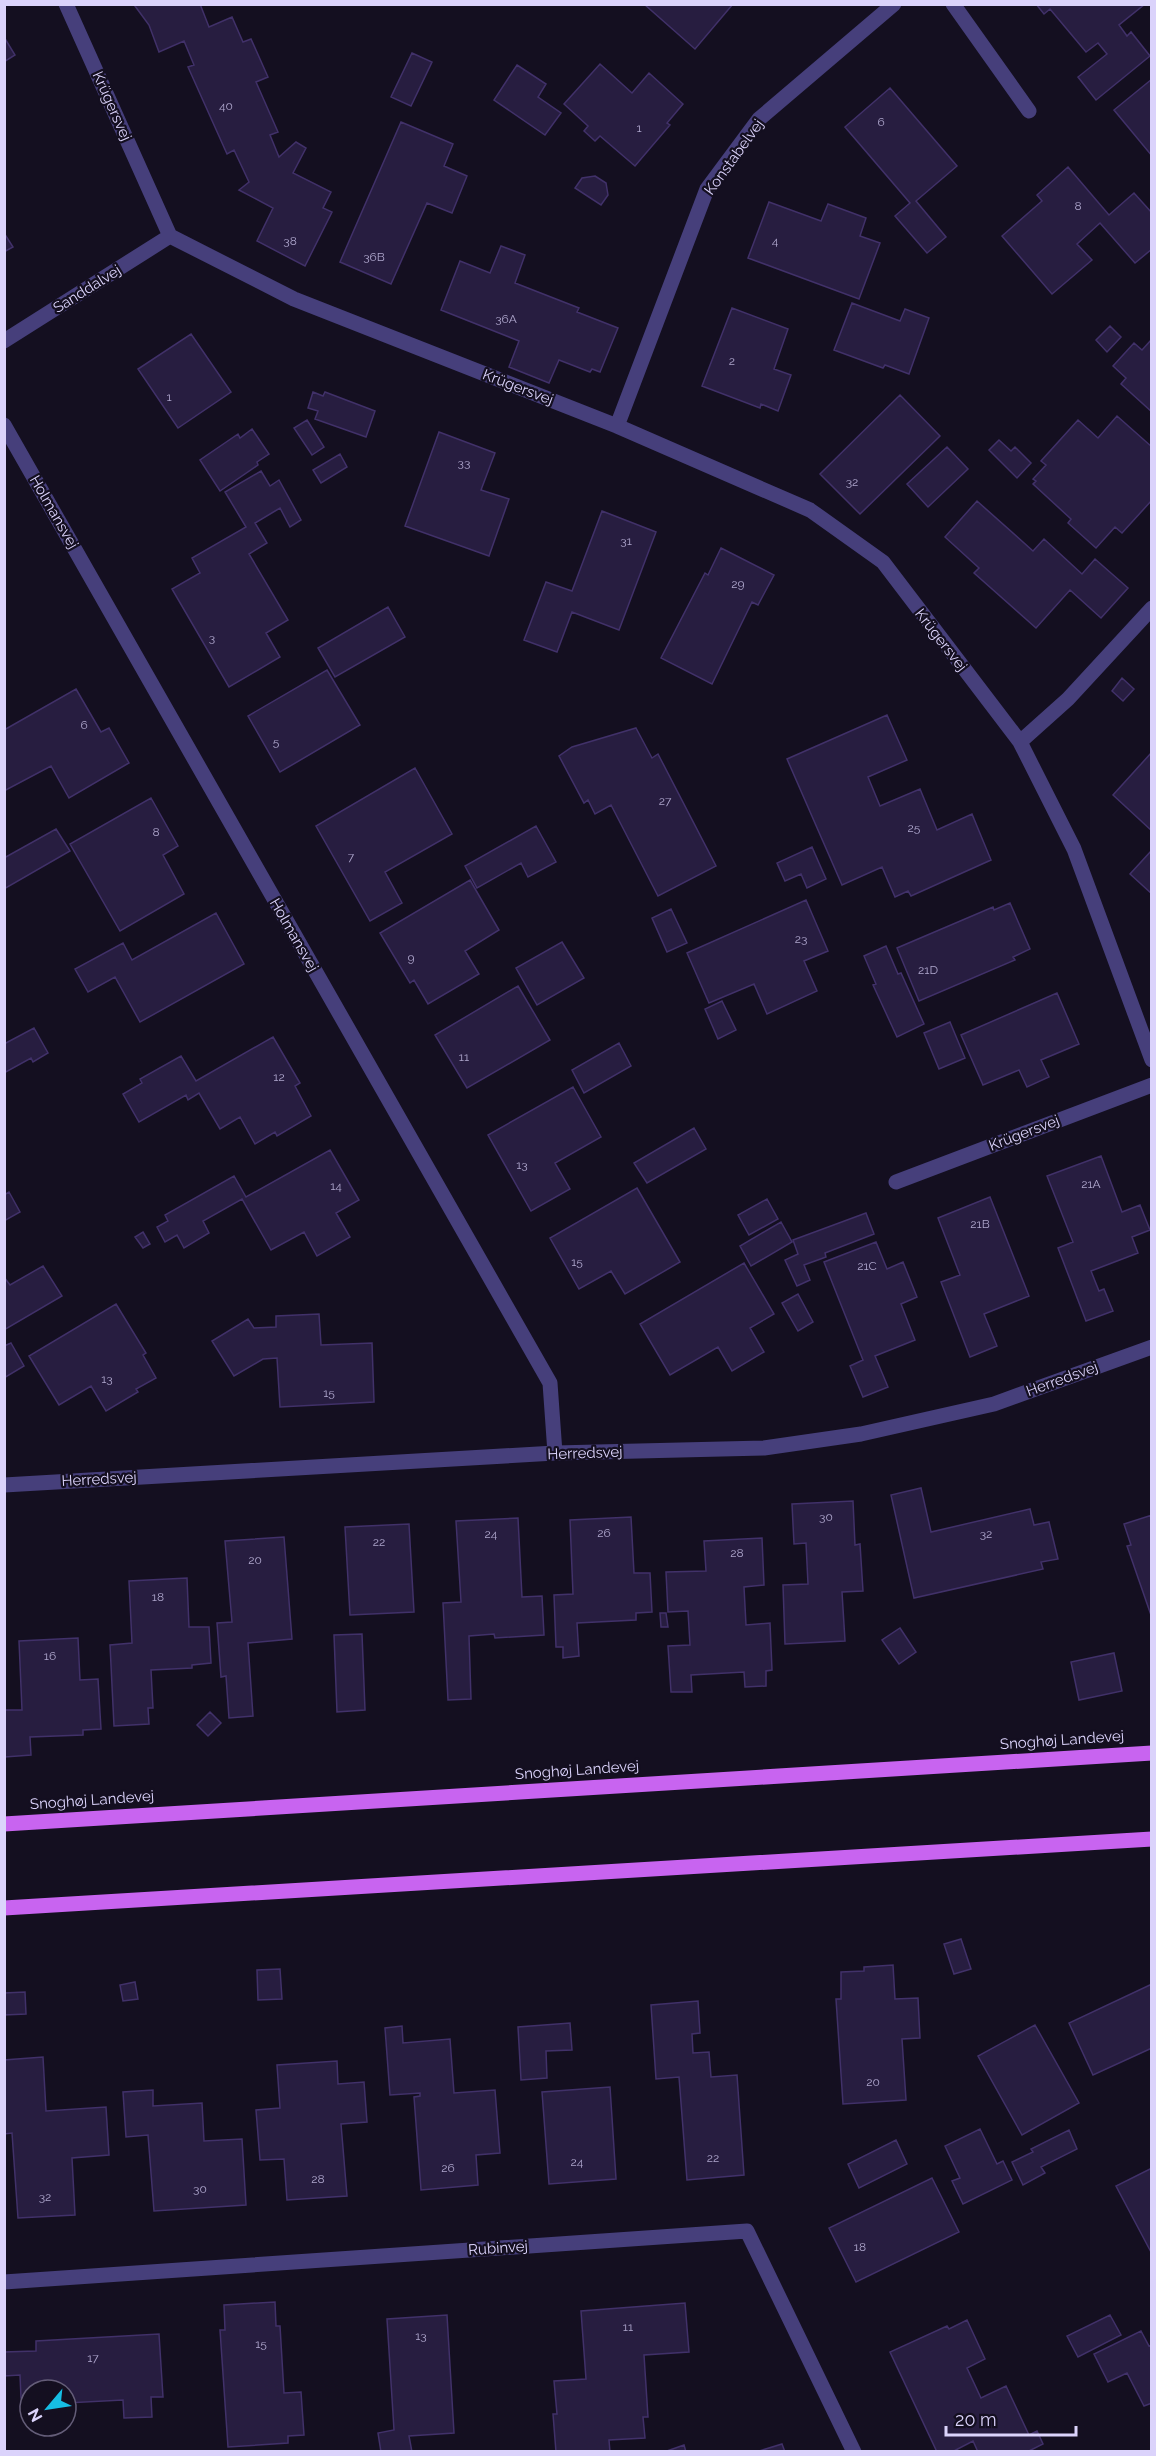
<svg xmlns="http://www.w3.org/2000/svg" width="1156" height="2456" viewBox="0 0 1156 2456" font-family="Raleway,sans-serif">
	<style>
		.building { fill: #271d40; stroke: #413169; stroke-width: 1.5 }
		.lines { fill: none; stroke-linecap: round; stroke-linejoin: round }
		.street { stroke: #463f7b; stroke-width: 15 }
		.primary { stroke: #c864f0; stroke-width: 15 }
		.labels { text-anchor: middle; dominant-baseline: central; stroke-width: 4.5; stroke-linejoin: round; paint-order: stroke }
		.number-label { font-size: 12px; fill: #aea6cc }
		.street-label { font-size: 15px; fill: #dbd3fb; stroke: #140f20 }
	</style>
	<rect width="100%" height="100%" fill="#140f20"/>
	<path class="building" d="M137 4H200L209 27 232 17 243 42 251 39 268 77 256 82 278 132 270 135 279 157 296 142 306 148 293 173 331 192 323 208 332 212 305 266 257 241 273 208 239 190 249 182 234 150 227 154 188 67 194 65 184 41 159 52 149 25 135 6Z
		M644 4H733L695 49Z
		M1036 4H1145L1119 25 1127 36 1131 32 1150 56 1096 100 1078 77 1107 54 1098 43 1086 52 1050 9 1044 14Z
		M4 37 15 55 4 62Z
		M412 53 432 62 411 106 391 97Z
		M600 64 632 93 649 73 683 104 667 123 670 125 635 166 600 136 595 141 584 131 588 126 564 104Z
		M517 65 546 84 538 97 561 113 545 135 494 100Z
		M1152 79V156L1114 110Z
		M890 88 957 166 916 201 946 237 927 253 895 216 910 203 845 127Z
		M401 122 453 144 444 166 467 176 452 213 427 203 391 284 340 262Z
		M1068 167 1109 215 1134 193 1152 213V249L1135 263 1100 223 1077 244 1092 260 1052 294 1002 236 1042 201 1037 195Z
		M595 176 606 183 608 195 601 205 575 188 582 178Z
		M769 202 821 221 828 204 866 218 860 236 880 243 859 299 748 258Z
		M4 233 13 247 4 252Z
		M501 246 525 255 515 283 579 308 577 312 618 328 600 372 592 369 590 372 559 360 549 383 509 367 519 341 441 310 460 261 490 273Z
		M852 303 900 321 905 309 929 318 909 374 885 365 883 368 834 350Z
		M732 308 788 329 774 369 791 375 778 411 761 404 760 408 702 386Z
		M1110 326 1121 337 1107 352 1096 340Z
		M191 334 231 392 178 428 138 369Z
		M1152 339V412L1121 384 1126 378 1113 366 1134 343 1142 350Z
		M313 392 323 396 325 392 375 411 366 437 315 419 318 411 308 408Z
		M900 395 940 436 860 514 820 474Z
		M1117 416 1152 447V500L1122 533 1115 527 1096 548 1068 523 1071 519 1033 484 1036 481 1033 479 1046 465 1041 461 1078 420 1098 438Z
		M307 420 324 447 312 455 294 428Z
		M252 429 269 454 257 462 258 465 220 491 200 460 238 434 240 438Z
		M439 432 495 453 481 490 509 499 489 556 405 526Z
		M999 440 1011 451 1015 447 1031 463 1017 478 989 450Z
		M947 447 968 469 928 507 907 484Z
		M340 454 347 467 321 483 313 470Z
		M261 471 270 486 279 480 301 520 290 527 280 508 255 523 267 543 249 554 288 620 266 633 280 657 229 687 172 589 200 573 192 558 246 527 225 492Z
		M977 501 1033 551 1044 539 1082 574 1095 559 1128 588 1101 618 1070 590 1036 628 974 573 979 568 945 537Z
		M602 511 656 532 619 630 572 612 557 652 524 640 546 582 572 591Z
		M721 548 774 575 758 605 752 602 712 684 661 658 705 573 708 575Z
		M388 607 405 637 335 677 318 648Z
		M327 670 360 725 280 772 248 716Z
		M1122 678 1134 689 1123 701 1112 691Z
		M76 689 101 732 109 728 129 763 69 798 51 766 4 791V730Z
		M887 715 907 760 868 777 880 806 920 789 937 830 972 814 991 860 911 896 908 891 895 897 882 867 842 885 787 759Z
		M636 728 652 758 658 754 716 866 658 896 611 805 595 814 588 800 584 803 559 756 572 747Z
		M1152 752V831L1113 795Z
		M415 768 452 834 385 872 402 903 370 921 316 826Z
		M151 798 178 846 163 855 184 894 120 931 70 844Z
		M536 826 556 862 528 877 521 863 477 888 465 866Z
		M56 829 70 851 4 889V858Z
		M812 847 826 879 807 888 801 874 785 881 777 863Z
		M1152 850V894L1130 874Z
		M470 880 499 930 465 951 479 974 428 1004 414 980 410 983 380 933Z
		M806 900 828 951 804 961 817 991 767 1014 754 984 709 1003 687 953Z
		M1010 903 1030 949 1013 957 1015 960 919 1001 897 948 993 907 994 910Z
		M671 909 687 943 667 952 652 918Z
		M216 913 244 964 140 1022 115 977 88 992 75 969 123 943 132 960Z
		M562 942 584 978 537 1005 516 968Z
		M886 946 898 974 901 973 924 1024 897 1037 873 985 876 984 864 956Z
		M518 986 550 1040 467 1088 435 1035Z
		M1057 993 1079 1044 1041 1060 1049 1077 1027 1087 1019 1070 983 1085 961 1035Z
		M722 1001 736 1030 718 1039 705 1009Z
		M950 1022 965 1058 939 1069 924 1033Z
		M34 1028 48 1053 33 1062 31 1058 4 1073V1044Z
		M273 1037 300 1083 295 1086 311 1116 277 1136 275 1132 255 1144 240 1117 220 1129 199 1093 188 1100 186 1095 139 1122 123 1094 142 1083 140 1079 181 1056 196 1081Z
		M619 1043 631 1066 584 1093 572 1070Z
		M573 1087 601 1137 555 1163 570 1189 531 1211 488 1135Z
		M694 1128 706 1149 647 1183 634 1163Z
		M330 1150 359 1200 336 1213 350 1237 317 1256 304 1232 271 1250 242 1199 203 1221 209 1233 184 1248 177 1235 165 1242 157 1227 168 1221 165 1215 234 1176 246 1197Z
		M1101 1156 1122 1212 1140 1205 1150 1230 1132 1237 1138 1253 1091 1271 1099 1291 1104 1289 1113 1311 1086 1321 1058 1248 1073 1242 1047 1176Z
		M637 1188 680 1262 625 1294 611 1271 579 1289 550 1238Z
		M9 1192 20 1212 4 1221V1195Z
		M990 1197 1029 1296 984 1314 997 1346 970 1357 941 1282 960 1275 938 1218Z
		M767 1199 778 1219 749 1235 738 1215Z
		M866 1213 874 1234 825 1253 826 1257 804 1265 810 1280 797 1286 785 1260 798 1254 793 1240Z
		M781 1222 792 1242 751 1266 740 1246Z
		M143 1232 150 1244 143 1248 135 1237Z
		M876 1242 887 1269 903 1262 917 1297 901 1304 915 1340 875 1356 888 1387 863 1397 850 1366 863 1360 824 1262Z
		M744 1263 774 1314 750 1328 764 1352 732 1371 718 1347 670 1375 640 1324Z
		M43 1266 62 1296 4 1330V1277L10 1285Z
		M798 1294 813 1322 798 1331 782 1303Z
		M116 1304 146 1353 143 1355 156 1378 136 1389 138 1392 106 1411 91 1386 59 1405 29 1356Z
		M319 1314 321 1345 372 1343 374 1402 280 1407 277 1358 263 1359 234 1376 212 1341 248 1319 254 1328 276 1327V1316Z
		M11 1343 24 1366 4 1378V1346Z
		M921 1488 931 1532 1030 1509 1034 1525 1049 1522 1058 1559 1041 1562 1043 1569 914 1598 891 1495Z
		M853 1501 855 1545 860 1544 863 1591 842 1592 845 1641 785 1644 783 1585 808 1584 806 1543 794 1544 792 1504Z
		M1152 1515V1618L1127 1546 1131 1545 1124 1524Z
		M631 1517 634 1573H650L652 1612 636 1613V1620L577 1623 579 1656 563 1658V1647H556L554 1595 573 1594 570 1520Z
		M518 1518 522 1597 542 1596 544 1635 495 1638 494 1634 469 1636 471 1699 448 1700 443 1603 461 1602 456 1521Z
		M409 1524 414 1612 350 1615 345 1527Z
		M284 1537 292 1639 248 1643 253 1716 229 1718 226 1676 221 1677 217 1623 232 1622 225 1541Z
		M762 1538 764 1585 744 1587 746 1625 770 1623 772 1670 766 1671V1686L745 1687 744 1672 691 1675 692 1692H671L668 1646 690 1645 688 1611 668 1612 666 1572 706 1571 704 1541Z
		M187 1578 189 1627H209L211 1663 192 1665V1668L151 1670 153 1708H148L149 1724 114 1726 110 1645 132 1643 129 1581Z
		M660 1613H666L668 1627H661Z
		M900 1628 916 1652 899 1664 882 1640Z
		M362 1634 365 1710 337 1712 334 1635Z
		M78 1638 80 1680 98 1679 101 1729 83 1730V1735L30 1737 31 1755 5 1757 4 1710H22L19 1641Z
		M1114 1653 1122 1691 1079 1700 1071 1662Z
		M210 1712 221 1723 208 1736 197 1725Z
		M961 1939 971 1969 954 1974 944 1944Z
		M893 1965 895 1999 918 1998 920 2038 902 2039 906 2100 843 2104 836 1999H841V1972L864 1971V1967Z
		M280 1969 282 1999 258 2000 257 1970Z
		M135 1982 138 1999 123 2001 120 1985Z
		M1152 1984V2048L1093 2075 1069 2023Z
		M25 1992 26 2014 4 2015V1993Z
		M698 2001 700 2033 692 2034 693 2053 709 2052 711 2077 737 2075 744 2175 687 2180 679 2077 656 2079 651 2005Z
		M570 2023 572 2050 546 2051 547 2078 521 2080 518 2027Z
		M1035 2025 1079 2103 1022 2135 978 2056Z
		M402 2026 403 2043 450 2039 454 2093 495 2090 500 2153 476 2155 478 2185 421 2190 414 2097 420 2096V2093L390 2095 385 2028Z
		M43 2057 46 2111 106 2107 109 2155 72 2158 75 2215 18 2218 12 2133 4 2134V2060Z
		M337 2061 338 2084 364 2082 367 2122 341 2124 347 2196 287 2200 284 2159 260 2160 256 2110 280 2108 277 2065Z
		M610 2087 616 2179 549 2184 542 2092Z
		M153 2090V2106L202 2103 204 2141 242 2139 246 2205 154 2211 148 2135 126 2137 123 2092Z
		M980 2129 997 2164 1003 2161 1012 2180 963 2204 952 2181 960 2178 945 2146Z
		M1069 2130 1077 2149 1041 2167 1045 2173 1023 2185 1012 2162 1033 2152 1031 2149Z
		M896 2140 907 2164 859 2188 848 2164Z
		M1152 2168V2254L1116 2186Z
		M932 2178 959 2232 856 2282 829 2228Z
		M275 2302 276 2326H280L284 2393 301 2392 304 2435 288 2436V2443L228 2447 220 2330H225L224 2305Z
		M685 2303 689 2352 644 2355 648 2417H643L645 2438 609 2440 610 2452H556L553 2414H557L554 2381 586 2379 581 2311Z
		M447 2315 454 2433 409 2436 412 2452H381L378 2433 394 2430 387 2319Z
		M1110 2315 1121 2335 1078 2357 1067 2336Z
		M967 2320 985 2359 967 2368 981 2398 1006 2386 1029 2435 1037 2431 1043 2444 1027 2452H978L973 2441 952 2452H937L890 2352 947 2326 949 2329Z
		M1141 2331 1149 2346 1152 2345V2403L1144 2406 1127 2373 1108 2382 1094 2354Z
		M159 2334 163 2397H151L152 2417 124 2418 123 2400 66 2403V2390H30V2398H21L20 2375 4 2376V2352L36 2351V2341Z
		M782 2444 785 2452H756Z
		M684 2445 686 2452H664Z"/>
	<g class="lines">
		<path class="street" d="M66 4 170 236 294 299 617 426 810 510 883 562 1020 742 1074 849 1152 1060
			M953 4 1029 111
			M4 341 170 236
			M4 425 550 1383 555 1453
			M617 426 707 189 759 119 894 4
			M1020 742 1068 699 1152 608
			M896 1182 1152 1085
			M4 1485 555 1453 764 1448 861 1434 994 1404 1152 1347
			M4 2282 747 2231 854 2452"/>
		<path class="primary" d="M4 1824 1152 1753
			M4 1908 1152 1839"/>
	</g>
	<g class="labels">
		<g class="number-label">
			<text x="226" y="106">40</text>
			<text x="881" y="122">6</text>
			<text x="639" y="128">1</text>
			<text x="1078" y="206">8</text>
			<text x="290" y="241">38</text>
			<text x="775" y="241">4</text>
			<text x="374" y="257">36B</text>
			<text x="506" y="319">36A</text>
			<text x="732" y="361">2</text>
			<text x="169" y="397">1</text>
			<text x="464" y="463">33</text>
			<text x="852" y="482">32</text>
			<text x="626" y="541">31</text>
			<text x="738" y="584">29</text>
			<text x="212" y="638">3</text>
			<text x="84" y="725">6</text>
			<text x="276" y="742">5</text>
			<text x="665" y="801">27</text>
			<text x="914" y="828">25</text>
			<text x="156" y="832">8</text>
			<text x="351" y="857">7</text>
			<text x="801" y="939">23</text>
			<text x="411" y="958">9</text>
			<text x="928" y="970">21D</text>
			<text x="464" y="1057">11</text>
			<text x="279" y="1077">12</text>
			<text x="522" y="1165">13</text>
			<text x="1091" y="1184">21A</text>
			<text x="336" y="1186">14</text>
			<text x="980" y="1224">21B</text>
			<text x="577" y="1262">15</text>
			<text x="867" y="1266">21C</text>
			<text x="107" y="1379">13</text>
			<text x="329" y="1393">15</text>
			<text x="826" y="1517">30</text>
			<text x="604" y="1533">26</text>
			<text x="491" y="1534">24</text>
			<text x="986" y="1534">32</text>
			<text x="379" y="1542">22</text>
			<text x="737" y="1553">28</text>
			<text x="255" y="1560">20</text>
			<text x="158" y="1597">18</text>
			<text x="50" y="1656">16</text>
			<text x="873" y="2082">20</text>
			<text x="713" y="2158">22</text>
			<text x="577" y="2162">24</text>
			<text x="448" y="2168">26</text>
			<text x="318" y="2179">28</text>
			<text x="200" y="2189">30</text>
			<text x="45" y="2197">32</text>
			<text x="860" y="2247">18</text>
			<text x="628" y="2327">11</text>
			<text x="421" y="2336">13</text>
			<text x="261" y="2344">15</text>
			<text x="93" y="2358">17</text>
		</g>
		<g class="street-label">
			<text transform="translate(112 106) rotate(66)">Krügersvej</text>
			<text transform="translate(734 157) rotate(-54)">Konstabelvej</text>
			<text transform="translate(87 289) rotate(-32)">Sanddalvej</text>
			<text transform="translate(518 387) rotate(21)">Krügersvej</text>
			<text transform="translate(54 512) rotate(60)">Holmansvej</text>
			<text transform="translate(941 640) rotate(52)">Krügersvej</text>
			<text transform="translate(294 935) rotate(60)">Holmansvej</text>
			<text transform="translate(1024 1133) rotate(-21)">Krügersvej</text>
			<text transform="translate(1062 1379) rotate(-20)">Herredsvej</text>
			<text transform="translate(585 1453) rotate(-2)">Herredsvej</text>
			<text transform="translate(99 1479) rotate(-3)">Herredsvej</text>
			<text transform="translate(1062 1740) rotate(-4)">Snoghøj Landevej</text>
			<text transform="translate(577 1770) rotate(-4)">Snoghøj Landevej</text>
			<text transform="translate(92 1800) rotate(-4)">Snoghøj Landevej</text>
			<text transform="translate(498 2248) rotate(-4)">Rubinvej</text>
		</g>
	</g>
	<rect width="1156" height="2456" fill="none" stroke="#dbd3fb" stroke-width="12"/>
	<g transform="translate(48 2408) rotate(241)"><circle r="28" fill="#140f20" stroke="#645d78" stroke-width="1.5"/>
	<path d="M0-4.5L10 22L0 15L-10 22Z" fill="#16bee4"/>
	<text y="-9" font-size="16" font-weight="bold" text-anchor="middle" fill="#dbd3fb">N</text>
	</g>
	<path d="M946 2426v9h130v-9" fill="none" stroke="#dbd3fb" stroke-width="3"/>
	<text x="955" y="2426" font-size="18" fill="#dbd3fb" stroke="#140f20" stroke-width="4.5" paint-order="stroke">20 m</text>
</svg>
